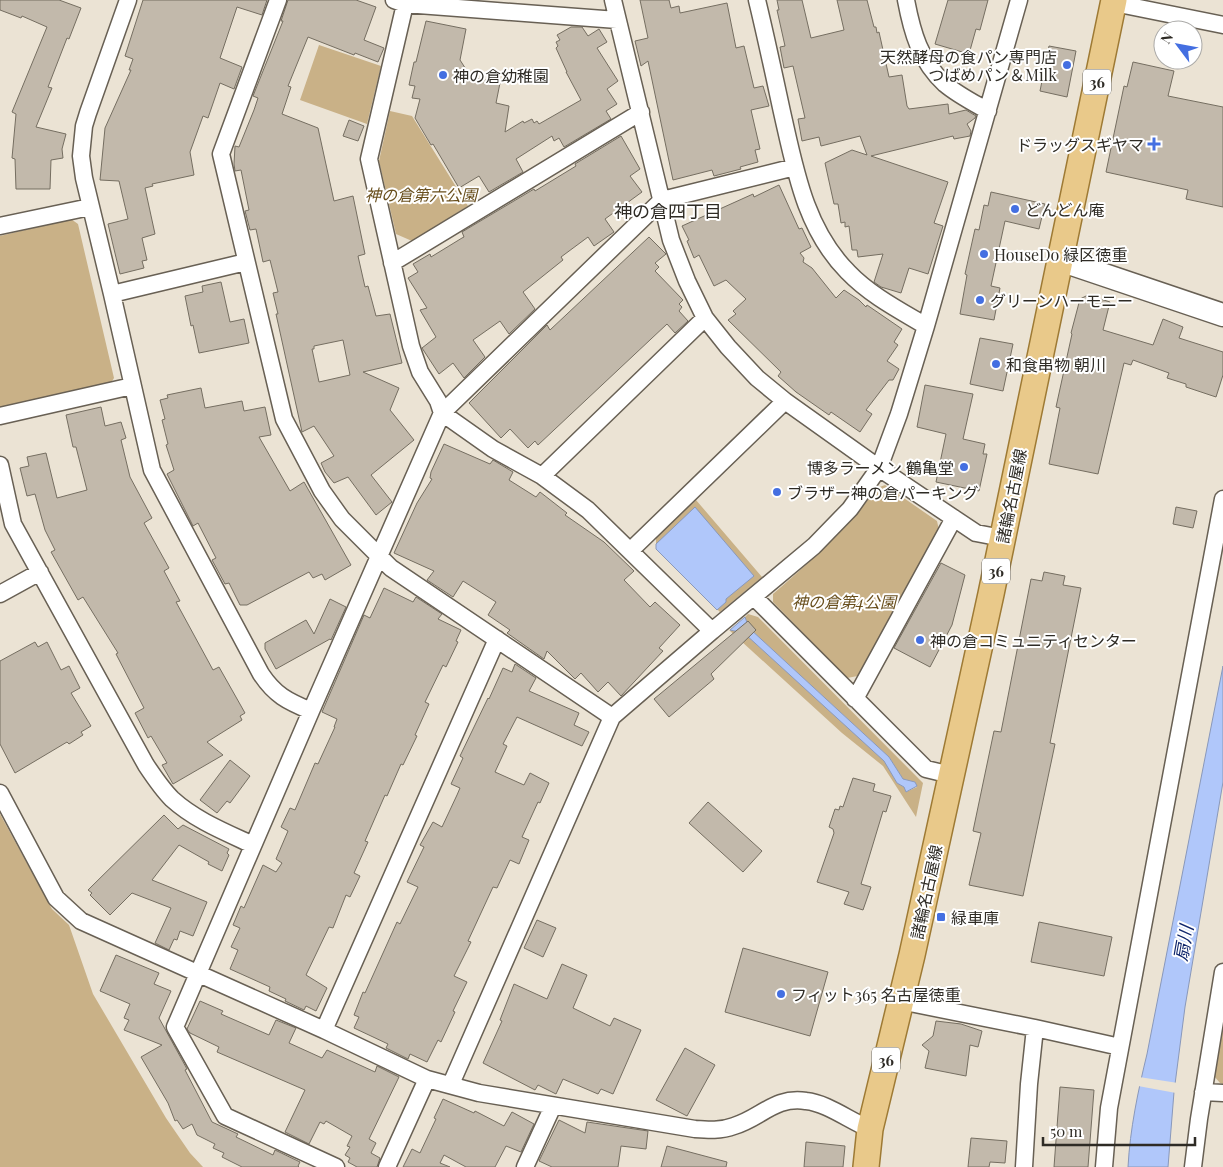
<svg xmlns="http://www.w3.org/2000/svg" width="1223" height="1167" viewBox="0 0 1223 1167" font-family="'Playfair Display','Noto Sans JP',serif">
	<style>
		.green { fill: #c9b187 }
		.water { fill: #b0c7fa; stroke: #8998ba }
		.pier { fill: #ebe3d4 }
		.building { fill: #c2b9ab; stroke: #756e61; fill-rule: evenodd }
		.lines { fill: none; stroke-linecap: round; stroke-linejoin: round }
		.street-casing { stroke: #686054; stroke-width: 19 }
		.secondary-casing { stroke: #686054; stroke-width: 25 }
		.primary-casing { stroke: #9e7a34; stroke-width: 28 }
		.street { stroke: #fff; stroke-width: 16 }
		.secondary { stroke: #fff; stroke-width: 22 }
		.primary { stroke: #e9c98a; stroke-width: 25 }
		.poi-dot { fill: #446fe1; stroke: #fff; stroke-width: 2 }
		.labels { text-anchor: middle; dominant-baseline: central; stroke-width: 4; stroke-linejoin: round; paint-order: stroke }
		.shield { fill: #fff; stroke: #6d6b66; stroke-width: 1 }
		.shield-label { font-size: 15px; font-weight: bold; fill: #2e2b25 }
		.poi-label { font-size: 16px; fill: #2e2b25; stroke: #fff; text-anchor: start }
		.park-label { font-size: 16px; font-style: italic; fill: #694f1d; stroke: #fff }
		.street-label { font-size: 16px; fill: #2e2b25; stroke: #fff }
		.neighbourhood-label { font-size: 18px; fill: #2e2b25; stroke: #fff }
		.water-label { font-size: 18px; font-style: italic; fill: #10266c; stroke: #fff }
	</style>
	<rect width="100%" height="100%" fill="#ebe3d4"/>
	<path class="green" d="M319 45 381 66 367 124 300 100Z
		M390 111 412 116 468 206 412 241 396 234 379 161Z
		M71 219 78 224 114 378 109 386 4 410 0 408V236Z
		M885 485 937 521 939 530 863 675 847 678 773 602V594C811 561 847 529 877 488Z
		M696 500 762 577 720 612 656 549V538Z
		M748 614 758 617 923 783 916 817 883 766 842 733 729 630 744 633 885 761 897 783 904 787 906 792 917 787 915 782 903 779 889 757 749 628 745 617Z
		M0 814 52 909 69 925 93 994 166 1118 190 1153 203 1167H0Z
		M1223 1020V1084L1220 1083 1214 1076Z"/>
	<path class="water" d="M695 507 754 576 726 599V602L717 610 656 549V544Z
		M745 617 749 628 889 757 903 779 915 782 917 786 906 792 904 787 897 783 884 761 744 633 730 630Z
		M1223 666V782L1185 1007 1174 1092 1168 1167H1128C1130 1129 1138 1091 1147 1054Z"/>
	<path class="pier" d="M1139 1077 1178 1083 1176 1093 1138 1086Z"/>
	<path class="building" d="M0 0H59L81 8 69 39 67 38 48 87 52 88 36 127 66 134 62 149 63 158 51 160 50 189H16L15 159 12 158 16 114 12 112 47 27 22 16 21 18 0 10Z
		M143 0H267L262 15 237 7 220 58 242 67 234 89 220 83 208 118 203 116 190 152 194 175 152 184 153 186 145 188 155 234 142 238 147 260 142 261 144 268 120 274 108 224 128 219 119 181 100 180 105 128 131 70H129L133 59 125 56Z
		M288 0H356L376 7 364 40 384 48 378 62 355 53 354 55 308 37 288 86 291 87 282 114 318 128 334 201 353 196 365 254 358 256 365 287 368 286 376 316 390 314 402 363 363 372 399 388 390 410 414 440 371 475 392 502 376 515 348 477 334 483 325 472 321 463 334 456 314 426 302 432 276 314H278L273 293 278 292 270 260 263 262 256 229 250 230 245 211 249 210 241 170 235 171 234 164 235 146 239 147 254 110 258 98 253 96 283 21H281ZM343 340 350 375 319 382 312 349H314V346Z
		M640 0H669L671 8 679 6 680 13 727 3 736 48 744 46 754 88 763 86 769 106 751 110 760 149 755 150 758 162 740 167 741 169 714 176 712 170 673 180 648 61 641 66 635 41 648 38Z
		M777 0H802L811 38 844 30 837 0H867L874 27H876L877 33 879 32 889 77 902 75 907 106 909 109 948 104 949 114 966 110 976 116 975 118 967 124 971 131 970 136 954 139 953 136 871 156 948 182 934 223 943 226 928 274 909 268 901 293 881 287 874 282 883 254 858 257 857 250H852L849 226 845 227V222L841 223 838 204H834L825 163 852 150 867 155 860 136 821 146 819 137 802 141 798 119 805 118 793 66 784 68 780 47 785 46 777 10H779Z
		M948 0H988L980 30 976 29 969 54 935 44Z
		M426 21 466 29 460 60 471 77 500 83 496 103 509 106 505 132 523 121 524 123 532 119 534 123 537 121 539 124 581 100 566 72H567L556 48 558 46 556 42 560 40 557 35 571 27H582L588 36 599 29 607 42 597 48 618 81 607 89 617 104 606 111 611 119 564 147 559 138 554 141 552 136 516 159 523 172 489 192 479 176 459 188 433 144 431 145 415 118 420 99 412 98 415 86 409 85 414 62H416Z
		M1049 46 1076 51 1067 97 1040 91Z
		M1133 62 1174 71 1168 96 1223 107V207L1186 199 1188 190 1106 172 1124 86 1127 87Z
		M349 120 364 126 358 141 343 136Z
		M621 136 640 169 630 176 642 192 605 219 614 232 594 246 588 237 561 257 563 260 523 292 535 309 509 334 500 321 473 340 485 357 464 378 453 363 439 374 422 348 436 337 420 310 427 308 408 278 418 272 413 264 430 254 431 257 462 238 464 237 462 232 534 189 535 191 576 166 575 164Z
		M779 185 799 229 802 228 811 247 800 253 804 258 803 262 812 268 836 298 844 290 859 300 866 307 867 305 902 329 894 342 898 345 887 361 899 369 893 380H889L866 410 872 414 860 432 831 412 829 415 796 392 778 376 781 372 728 320 736 314 733 311 746 299 726 280 714 286 699 255 694 258 687 241 689 240 682 226 753 194 754 197Z
		M991 192 1045 204 1039 229 1005 221 991 286 1000 288 994 320 960 314 967 275 965 274 975 229 979 230 984 205 988 206Z
		M649 237 666 254 655 263 659 267 655 271 683 300 679 304 682 307 679 311 688 321 675 333 667 324 538 445 535 441 528 448 510 429 501 438 469 403 547 325 550 330Z
		M221 282 230 322 244 319 249 343 199 353 193 325 191 326 185 296 203 292 202 286Z
		M1088 295 1110 302 1103 330 1153 345 1163 319 1183 327 1179 338 1223 352V375L1216 397 1186 387V384L1167 378 1169 373 1133 360 1131 365 1124 363 1098 474 1049 464 1060 408 1056 407 1072 334 1071 333 1080 299Z
		M980 338 1013 344 1003 391 970 384Z
		M925 385 973 394 963 439 985 444 983 454H987L979 491 936 482 946 434 917 427Z
		M201 388 205 408 242 401 244 411 265 407 271 435 259 437 290 491 304 482 351 565 325 580 322 574 313 578 309 572 247 605H240L229 583 225 584 212 560 216 558 198 523 193 526 167 474 174 470 166 445 168 444 162 420 165 419 160 400 168 398 167 395Z
		M101 407 105 426 121 422 126 438 121 440 130 477 152 518 144 523 169 568 164 571 180 601 176 602 213 670 219 667 245 713 240 716 242 720 207 742 223 755 173 784 162 765 167 763 151 736 148 738 135 713 144 708 116 654 118 653 83 597 78 600 51 552 55 550 45 530 35 494 27 496 20 468 29 466 27 457 46 453 57 498 87 490 76 447H73L66 415Z
		M444 444 490 464 493 460 513 472 509 480 536 497 540 492 567 513 565 515 604 542 634 571 624 580 650 607 655 602 680 625 659 648 663 651 621 696 608 682 598 692 581 673 575 679 547 651 544 659 524 645 507 633 510 630 488 615 496 602 463 581 453 597 427 580 434 571 394 553 417 503 432 479 430 478 431 472Z
		M1176 507 1197 511 1193 528 1173 524Z
		M941 563 965 575 952 625 930 667 894 648Z
		M1044 572 1065 576 1063 585 1081 588 1050 743 1055 744 1023 896 969 885 981 833 973 831 994 731 1001 732 1031 579 1042 581Z
		M384 588 413 602 416 597 442 614 438 619 461 630 456 641 458 642 446 667 443 665 425 702 429 704 415 735 417 736 403 765 401 764 387 796 385 795 365 841 368 842 354 873 360 876 350 897 346 895 333 928 329 927 306 975 327 988 316 1011 306 1006 304 1010 285 1001 286 999 269 991 270 987 230 969 238 950 231 947 240 928 233 925 241 906 244 908 263 865 276 872 282 863 276 859 288 831 281 827 290 808 295 810 315 763 318 764 335 727H334L337 719 322 712 364 615 370 618Z
		M330 599 346 607 331 640 330 639 276 669 265 649V643L306 620 314 634Z
		M748 621 756 630 711 674 714 679 669 717 654 699Z
		M35 642 38 647 47 642 61 670 69 666 80 688 71 693 91 726 81 732 83 735 69 744 67 742 15 773 0 744V661Z
		M515 664 536 678 529 691 579 713 574 725 589 732 582 746 517 717 503 744 507 746 495 772 524 785 530 773 549 783 540 803 538 802 522 837 529 840 519 864 510 860 497 888 493 887 468 941 471 942 454 976 467 982 453 1011 455 1012 441 1042 438 1040 427 1062 410 1054 408 1059 386 1048 388 1044 354 1028 359 1017 354 1015 363 992 365 993 397 922 400 924 418 887 407 882 424 847 420 845 433 822 442 827 457 795 460 788 451 784 463 758 460 756 488 698 489 699 503 668 512 672Z
		M230 760 250 776 230 803 227 801 217 813 200 800Z
		M853 778 875 784 873 791 891 796 886 812 883 811 861 884 871 887 863 910 844 904 849 892 817 882 834 833 833 829 829 827 835 809 839 810 840 806 843 807Z
		M708 802 762 851 743 872 689 823Z
		M164 815 178 829 183 825 229 849 227 853 229 855 222 871 208 864 209 862 179 845 152 880 207 902 193 936 180 931 177 940 174 939 169 950 155 943 171 908 132 893 110 915 90 895 92 893 88 890Z
		M537 920 556 928 543 957 524 948Z
		M1039 922 1112 937 1104 976 1031 962Z
		M743 948 828 972 810 1036 725 1012Z
		M116 955 159 973 154 984 171 991 159 1018 187 1069 185 1070 212 1122 238 1134 236 1137 273 1155 275 1150 300 1162 298 1166 299 1167H242L222 1157 224 1153 213 1148 215 1144 197 1135 192 1124 183 1129 177 1120 175 1121 168 1103 141 1057 162 1045 124 1030 129 1020 124 1018 130 1004 100 991Z
		M562 964 587 975 573 1008 610 1026 614 1018 641 1030 613 1094 601 1089 598 1094 563 1079 556 1094 538 1085 535 1090 483 1063 502 1021 500 1020 514 984 547 999Z
		M200 1001 223 1011 221 1014 269 1035 276 1020 296 1028 289 1043 322 1058 327 1050 375 1072 377 1066 399 1077 369 1139 376 1143 371 1153 380 1158 377 1167H357L348 1162 350 1158 345 1155 350 1147 347 1146 352 1136 326 1121 324 1124 320 1122 309 1144 285 1132 305 1090 217 1052 219 1047 190 1033 187 1029Z
		M936 1021 961 1024 982 1031 978 1047 970 1045 966 1076 925 1068 929 1051 922 1045 933 1036Z
		M685 1048 715 1065 687 1116 656 1100Z
		M1060 1087 1094 1090 1088 1167H1054Z
		M443 1099 474 1113 475 1111 504 1126 512 1112 534 1124 521 1152 506 1146 495 1167H466L444 1155 440 1163 450 1167H403L412 1149 420 1153 436 1119 434 1118Z
		M559 1120 585 1133 587 1122 648 1131 646 1149 621 1146 618 1167H552L539 1161Z
		M971 1138 1007 1141 1005 1163 990 1162 989 1167H968Z
		M806 1142 845 1146 843 1167H804Z
		M667 1146 727 1162 726 1167H661Z"/>
	<g class="lines">
		<g class="street-casing">
			<path id="street" d="M128 0 88 113 84 126 81 156 84 178 112 294 152 470 261 674C275 695 287 701 311 711L175 1027 225 1116 336 1167
				M278 0 221 154 284 419 322 491 342 519 391 568 612 717 451 1084
				M394 0 405 4 617 20
				M613 0 671 240 687 281 705 318 728 347 757 378 785 401 879 468 976 533 1002 538
				M757 0C766 37 774 75 782 112 795 169 805 229 848 272 870 295 899 310 926 326
				M906 0C912 32 920 61 945 84 958 95 974 103 988 111
				M1114 3 1223 25
				M405 4 369 159 411 346 420 372 438 401 442 413 493 449 542 476 588 510 712 631 612 717
				M0 226 90 207
				M392 263 641 112
				M112 294 246 262
				M0 416 132 386
				M0 465 13 524 146 765C154 777 162 789 172 799 195 820 225 832 253 845
				M542 476 705 318
				M630 551 785 401
				M0 594 40 572
				M754 597 926 769 951 775
				M712 631 814 546 850 509 879 468 899 414 926 326 1019 0
				M855 699 954 518
				M311 711 442 413 662 200 795 167
				M0 793 56 898 81 921 324 1030 427 1079 479 1093 695 1129C708 1130 721 1131 734 1126 761 1118 775 1096 806 1101 827 1103 850 1121 870 1129
				M900 1001 1035 1028 1120 1047
				M324 1030 497 639
				M1203 1092 1223 1093
				M387 1167 427 1079
				M525 1167 553 1106
				M1024 1167 1029 1084 1035 1028
				M1104 1167 1109 1108 1223 499
				M1193 1167 1199 1119 1223 972"/>
		</g>
		<g class="secondary-casing">
			<path id="secondary" d="M1060 260 1223 315"/>
		</g>
		<g class="primary-casing">
			<path id="primary" d="M866 1167 870 1129 912 955 991 594 1114 0"/>
		</g>
		<use href="#street" class="street"/>
		<use href="#secondary" class="secondary"/>
		<use href="#primary" class="primary"/>
	</g>
	<g class="poi-dot">
		<circle cx="1067" cy="65" r="5"/>
		<circle cx="443" cy="75" r="5"/>
		<path d="M1151.5 136.5h5v5h5v5h-5v5h-5v-5h-5v-5h5z"/>
		<circle cx="1015" cy="209" r="5"/>
		<circle cx="984" cy="254" r="5"/>
		<circle cx="980" cy="300" r="5"/>
		<circle cx="996" cy="364" r="5"/>
		<circle cx="964" cy="467" r="5"/>
		<circle cx="777" cy="492" r="5"/>
		<circle cx="920" cy="640" r="5"/>
		<rect x="936" y="912" width="10" height="10" rx="2.5"/>
		<circle cx="781" cy="994" r="5"/>
	</g>
	<g class="labels">
		<g class="shield">
			<rect x="1083" y="69.5" width="28" height="25" rx="4"/>
			<rect x="982" y="558.5" width="28" height="25" rx="4"/>
			<rect x="872" y="1047.5" width="28" height="25" rx="4"/>
		</g>
		<g class="shield-label">
			<text x="1097" y="82">36</text>
			<text x="996" y="571">36</text>
			<text x="886" y="1060">36</text>
		</g>
		<g class="poi-label">
			<text x="1057" y="56" text-anchor="end">天然酵母の食パン専門店<tspan x="1057" dy="18">つばめパン＆Milk</tspan></text>
			<text x="453" y="75">神の倉幼稚園</text>
			<text x="1144" y="144" text-anchor="end">ドラッグスギヤマ</text>
			<text x="1025" y="209">どんどん庵</text>
			<text x="994" y="254">HouseDo 緑区徳重</text>
			<text x="990" y="300">グリーンハーモニー</text>
			<text x="1006" y="364">和食串物 朝川</text>
			<text x="954" y="467" text-anchor="end">博多ラーメン 鶴亀堂</text>
			<text x="787" y="492">ブラザー神の倉パーキング</text>
			<text x="930" y="640">神の倉コミュニティセンター</text>
			<text x="951" y="917">緑車庫</text>
			<text x="791" y="994">フィット365 名古屋徳重</text>
		</g>
		<g class="park-label">
			<text x="421" y="194">神の倉第六公園</text>
			<text x="844" y="601">神の倉第4公園</text>
		</g>
		<g class="street-label">
			<text transform="translate(1011 496) rotate(-79)">諸輪名古屋線</text>
			<text transform="translate(926 892) rotate(-78)">諸輪名古屋線</text>
		</g>
		<g class="neighbourhood-label">
			<text x="668" y="211">神の倉四丁目</text>
		</g>
		<g class="water-label">
			<text transform="translate(1183 943) rotate(-80)">扇川</text>
		</g>
	</g>
	<g transform="translate(1178 45) rotate(302)"><circle r="24" fill="#ffffff" stroke="#abaaa8"/>
	<path d="M0-4L9 19L0 12L-9 19Z" fill="#446fe1"/>
	<text y="-8" font-size="14" font-weight="bold" text-anchor="middle" fill="#2e2b25">N</text>
	</g>
	<path d="M1043 1137v8h152v-8" fill="none" stroke="#2e2b25" stroke-width="2.5"/>
	<text x="1050" y="1137" font-size="15" fill="#2e2b25" stroke="#ffffff" stroke-width="4" paint-order="stroke">50 m</text>
</svg>
